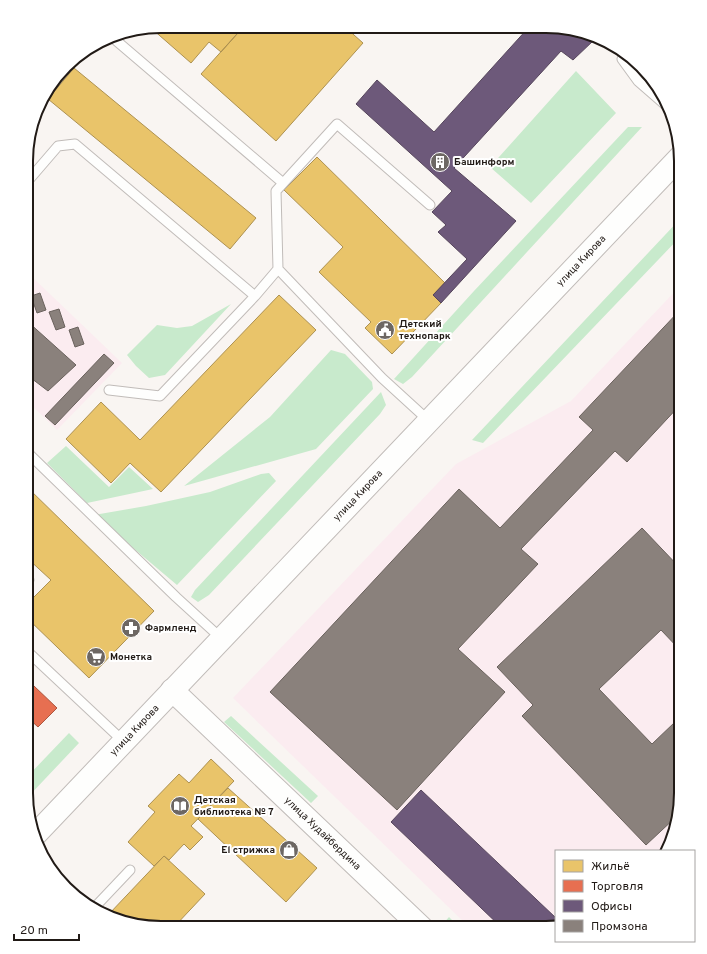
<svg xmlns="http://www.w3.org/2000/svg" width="707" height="954" viewBox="0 0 707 954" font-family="Overpass,sans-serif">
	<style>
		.industrial { fill: #fbecf0 }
		.green { fill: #c8eacc }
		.homes { fill: #e9c46a; stroke: #ad9151 }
		.shops { fill: #e76f51; stroke: #ac563f }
		.offices { fill: #6d597a; stroke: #56465c }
		.industry { fill: #8a817c; stroke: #6a625d }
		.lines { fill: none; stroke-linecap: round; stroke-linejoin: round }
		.service-casing { stroke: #c1bcb9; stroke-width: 11 }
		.tertiary-casing { stroke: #c1bcb9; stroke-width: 24 }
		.service { stroke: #fefefd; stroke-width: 9 }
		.tertiary { stroke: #fefefd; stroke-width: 22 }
		.labels { text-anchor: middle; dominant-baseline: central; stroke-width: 4; stroke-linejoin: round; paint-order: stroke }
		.poi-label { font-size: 10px; font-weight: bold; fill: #211a16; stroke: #fff; text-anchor: start }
		.street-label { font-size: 10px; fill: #211a16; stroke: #fff }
		.rim { fill: none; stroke: #211a16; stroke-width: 2 }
	</style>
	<rect width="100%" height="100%" fill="#f9f5f2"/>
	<path class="industrial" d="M27 272 122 363 57 430 27 401Z
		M681 285V802L664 851H556V926L546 928H470L233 698 456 464 571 401Z"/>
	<path class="green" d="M576 71 616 113 531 203 490 167Z
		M628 127H642L412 377 403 384 394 379 474 291Z
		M681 218V236L483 443 472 440Z
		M231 304 165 375 149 378 136 366 127 355 157 325 177 328 192 326Z
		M331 350 345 354 372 382 373 389 316 449 184 486 270 417Z
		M381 392 386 405 380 414 209 595 198 602 191 597 195 590Z
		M66 446 109 487 129 467 153 489 87 503 47 463Z
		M269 473 276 481 177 585 94 515 146 506 210 492 261 474Z
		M231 716 318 796 311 803 224 722Z
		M69 733 79 743 27 798 26 778Z
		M449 917 460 928H445L442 925Z"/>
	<path class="homes" d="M161 26H230L238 33 221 52 209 42 191 63 151 28Z
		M244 26 345 27 363 43 276 141 201 74Z
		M74 68 256 218 230 249 48 99Z
		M317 157 445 283 433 295 441 303 392 354 365 328 371 322 319 272 343 247 284 190Z
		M279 295 316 330 161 492 130 463 111 483 66 439 101 402 140 440Z
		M27 487 154 611 89 678 26 617V605L51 580 26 557Z
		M211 759 234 781 191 826 203 837 190 850 184 844 169 860 164 856 154 866 128 842 155 812 148 806 179 774 189 783Z
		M228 788 317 868 286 902 198 819Z
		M164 856 205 894 174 927H144L109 914Z"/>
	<path class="shops" d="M34 686 57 708 38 727 26 716V694Z"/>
	<path class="offices" d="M529 27H564L594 40 573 60 561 51 454 168 516 221 441 303 433 295 467 259 438 232 446 225 432 212 452 191 356 104 377 80 434 132Z
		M421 790 556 918V926L546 928H502L391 822Z"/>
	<path class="industry" d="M40 293 46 310 37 313 31 296Z
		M59 309 65 327 56 330 49 312Z
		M681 309V404L627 462 615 451 521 549 538 564 458 649 505 692 397 810 270 692 459 489 500 528 593 430 579 417Z
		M27 321 76 365 48 391 27 375Z
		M78 327 84 344 75 347 69 330Z
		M104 354 114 363 55 425 45 416Z
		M642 528 681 569V651L661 630 599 689 652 744 675 722 681 729V802L676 817 646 845 522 716 533 705 497 667Z"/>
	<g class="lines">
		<g class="service-casing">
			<path id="service" d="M112 37 283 183
				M622 59 638 81 669 108
				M27 182 58 146 75 144 255 296
				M278 269 276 191 337 124 430 205
				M109 390 160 396 255 296 278 269 382 378 429 421
				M27 452 176 597 222 639
				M26 582 29 580 26 578
				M26 650 123 741
				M94 908 130 870"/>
		</g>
		<g class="tertiary-casing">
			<g id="tertiary">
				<path id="s1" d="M172 690 422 928"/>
				<path id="s2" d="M36 834 680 157"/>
			</g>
		</g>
		<use href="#service" class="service"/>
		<use href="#tertiary" class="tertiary"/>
	</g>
	<defs>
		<g id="building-disc" transform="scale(1)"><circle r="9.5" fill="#6d6763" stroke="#fff"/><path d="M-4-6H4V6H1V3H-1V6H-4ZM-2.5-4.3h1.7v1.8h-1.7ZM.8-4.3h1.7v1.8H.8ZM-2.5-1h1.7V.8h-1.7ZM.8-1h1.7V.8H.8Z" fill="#fff"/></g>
		<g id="civic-disc" transform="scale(1)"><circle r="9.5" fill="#6d6763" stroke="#fff"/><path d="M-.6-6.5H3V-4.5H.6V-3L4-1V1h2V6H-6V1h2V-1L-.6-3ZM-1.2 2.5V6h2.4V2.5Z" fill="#fff"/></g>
		<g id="pharmacy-disc" transform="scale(1)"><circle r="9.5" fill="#6d6763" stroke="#fff"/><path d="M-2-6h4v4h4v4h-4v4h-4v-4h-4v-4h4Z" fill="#fff"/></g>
		<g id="supermarket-disc" transform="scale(1)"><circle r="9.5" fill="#6d6763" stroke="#fff"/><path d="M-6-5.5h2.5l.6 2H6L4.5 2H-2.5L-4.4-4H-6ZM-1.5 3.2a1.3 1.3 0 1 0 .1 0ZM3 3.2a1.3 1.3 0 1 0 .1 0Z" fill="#fff"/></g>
		<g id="library-disc" transform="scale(1)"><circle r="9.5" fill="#6d6763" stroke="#fff"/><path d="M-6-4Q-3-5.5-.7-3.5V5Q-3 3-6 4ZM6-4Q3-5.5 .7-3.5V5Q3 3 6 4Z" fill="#fff"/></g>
		<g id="shop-disc" transform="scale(1)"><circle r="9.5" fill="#6d6763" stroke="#fff"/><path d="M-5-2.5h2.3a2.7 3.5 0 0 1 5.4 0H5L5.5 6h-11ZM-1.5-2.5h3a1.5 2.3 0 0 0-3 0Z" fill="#fff"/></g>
	</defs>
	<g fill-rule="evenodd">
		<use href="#building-disc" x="440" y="162"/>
		<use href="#civic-disc" x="385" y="330"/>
		<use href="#pharmacy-disc" x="131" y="628"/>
		<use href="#supermarket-disc" x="96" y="657"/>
		<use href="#library-disc" x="180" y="806"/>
		<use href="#shop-disc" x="289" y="850"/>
	</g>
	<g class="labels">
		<g class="poi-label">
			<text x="454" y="162">Башинформ</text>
			<text x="399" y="324">Детский<tspan x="399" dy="12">технопарк</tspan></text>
			<text x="145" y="628">Фармленд</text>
			<text x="110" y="657">Монетка</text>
			<text x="194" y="800">Детская<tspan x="194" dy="12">библиотека № 7</tspan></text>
			<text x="275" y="850" text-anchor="end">El стрижка</text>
		</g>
		<g class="street-label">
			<text stroke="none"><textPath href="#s2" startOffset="791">улица Кирова</textPath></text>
			<text stroke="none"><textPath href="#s2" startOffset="467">улица Кирова</textPath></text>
			<text stroke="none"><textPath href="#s2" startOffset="143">улица Кирова</textPath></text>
			<text stroke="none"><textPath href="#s1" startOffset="208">улица Худайбердина</textPath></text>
		</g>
	</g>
	<path d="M0 0H707V954H0ZM161 33H546A128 128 0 0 1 674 161V793A128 128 0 0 1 546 921H161A128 128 0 0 1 33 793V161A128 128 0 0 1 161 33Z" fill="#fff" fill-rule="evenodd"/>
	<path class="rim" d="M161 33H546A128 128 0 0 1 674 161V793A128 128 0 0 1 546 921H161A128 128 0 0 1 33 793V161A128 128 0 0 1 161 33Z"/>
	<rect x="555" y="850" width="140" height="92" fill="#ffffff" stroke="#a6a3a2"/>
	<rect x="563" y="860" width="20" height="12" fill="#e9c46a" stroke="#a6a3a2"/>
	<text x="591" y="870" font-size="12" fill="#211a16">Жильё</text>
	<rect x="563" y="880" width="20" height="12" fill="#e76f51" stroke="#a6a3a2"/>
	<text x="591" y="890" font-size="12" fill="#211a16">Торговля</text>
	<rect x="563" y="900" width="20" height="12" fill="#6d597a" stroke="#a6a3a2"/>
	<text x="591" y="910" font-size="12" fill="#211a16">Офисы</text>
	<rect x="563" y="920" width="20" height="12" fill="#8a817c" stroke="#a6a3a2"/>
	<text x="591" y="930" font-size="12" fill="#211a16">Промзона</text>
	<path d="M14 934v6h65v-6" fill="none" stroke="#211a16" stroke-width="2"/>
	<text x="20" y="934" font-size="12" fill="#211a16" stroke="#ffffff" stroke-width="3" paint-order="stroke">20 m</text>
</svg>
